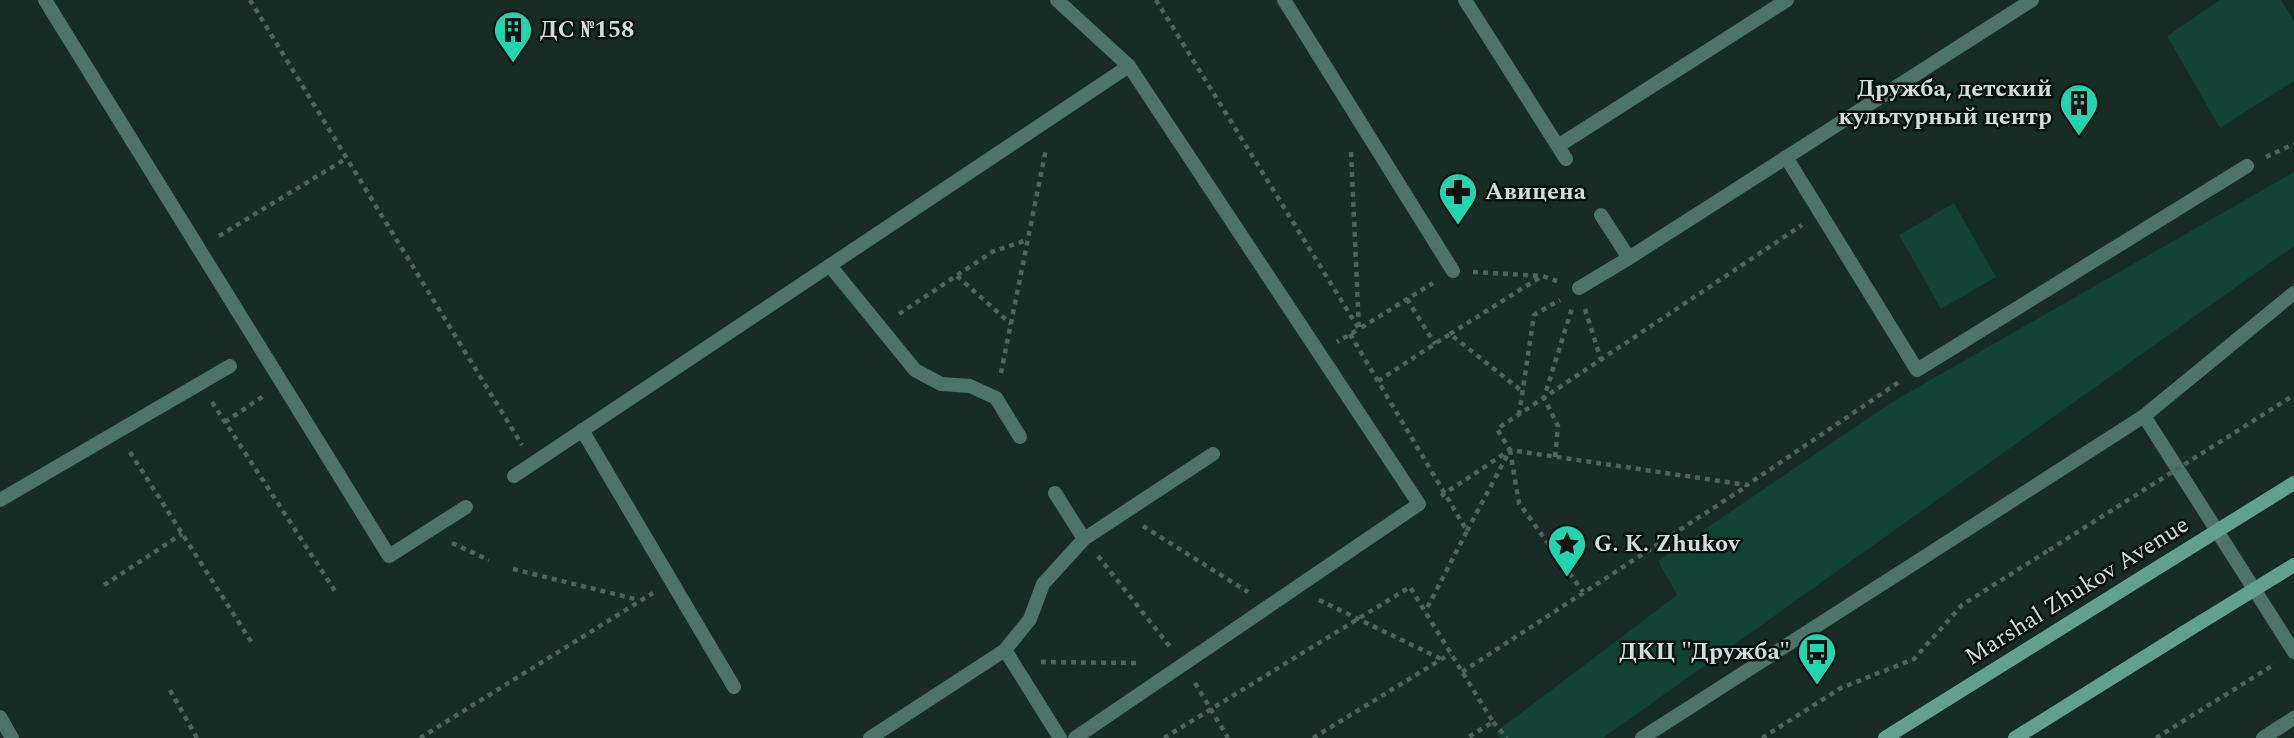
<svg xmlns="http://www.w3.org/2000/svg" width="2294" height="738" viewBox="0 0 2294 738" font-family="Spectral,serif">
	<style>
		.green { fill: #104236 }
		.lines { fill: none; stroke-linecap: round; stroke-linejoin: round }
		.path { stroke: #4f635c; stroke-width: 4.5; stroke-dasharray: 5 5; stroke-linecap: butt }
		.service { stroke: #4d7468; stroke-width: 14 }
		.tertiary { stroke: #4d7468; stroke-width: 14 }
		.secondary { stroke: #60a08d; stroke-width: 14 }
		.path-bridge { stroke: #4f635c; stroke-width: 4.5; stroke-dasharray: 5 5; stroke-linecap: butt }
		.secondary-bridge { stroke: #60a08d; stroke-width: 14 }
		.labels { text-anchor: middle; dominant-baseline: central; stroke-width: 5; stroke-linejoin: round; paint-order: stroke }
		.poi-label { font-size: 24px; font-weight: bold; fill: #d0ddd9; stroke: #09120f; text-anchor: start }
		.street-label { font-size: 24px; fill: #d0ddd9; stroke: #09120f }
	</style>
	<rect width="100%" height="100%" fill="#162c25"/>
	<path class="green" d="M2220 0H2281L2294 21V81L2220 128 2167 36Z
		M2294 172V246L2222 297 1603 738H1500L1496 732 1677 595 1658 561 1892 402Z
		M1954 203 1996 277 1941 309 1899 235Z"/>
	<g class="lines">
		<path class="path" d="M250 0 522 445
			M1156 0 1359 329 1337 342
			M1351 152 1359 329 1433 283
			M2266 157 2294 144
			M219 236 347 158
			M1473 272 1542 276
			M957 276 1011 324
			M1407 299 1435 344
			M1585 309 1601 360
			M899 314 992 252 1027 240
			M1350 334 1467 531 1425 612
			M1450 334 1542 276 1557 281
			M1001 373 1046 149
			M1378 381 1450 334 1523 392
			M212 402 335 591
			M1519 415 1534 315 1560 300
			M225 422 265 395
			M1510 450 1519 503 1583 592
			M130 452 252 643
			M1555 457 1558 426 1544 398 1572 308
			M1441 496 1510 450 1747 485 1899 382
			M1143 526 1248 592
			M1467 531 1510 450 1497 429 1802 225
			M452 543 489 560
			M1098 556 1171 648
			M513 569 639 600
			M104 585 182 534
			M1319 600 1441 659
			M1041 662 1141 663
			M1462 672 1747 486
			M1195 683 1228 738
			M170 690 197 738
			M1493 722 1507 738
			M420 738 653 593
			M1164 738 1410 587 1493 722 1467 738
			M1313 738 1450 654
			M1762 738 1841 688 1914 659 1962 605 2049 550
			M2156 738 2275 664"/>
		<path class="service" d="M45 0 389 556 466 507
			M1057 0 1129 66 1419 504 1075 738
			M1284 0 1453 271
			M1465 0 1566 159
			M1558 146 1787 0
			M1786 157 1917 370 2247 166
			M1601 215 1629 258 2032 0
			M831 267 915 370 941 384 970 386 996 398 1020 437
			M1579 288 1629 258
			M582 430 734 687
			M514 476 1129 66
			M1055 493 1084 539
			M0 500 230 366
			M1005 650 1060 738
			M0 717 12 738
			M870 738 1005 650 1030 619 1043 584 1084 539 1213 454"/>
		<path class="tertiary" d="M2144 416 2294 652
			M1642 738 2144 416 2294 293
			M2263 738 2294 718"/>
		<path class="secondary" d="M1885 738 2146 575
			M2015 738 2185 632"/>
		<path class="path-bridge" d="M2049 550 2294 395"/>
		<path class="secondary-bridge" d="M2146 575 2294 483
			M2185 632 2294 565"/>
	</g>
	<defs>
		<g id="building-pin" transform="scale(2.0125)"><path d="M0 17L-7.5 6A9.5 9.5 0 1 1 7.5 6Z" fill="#23d5af" stroke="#09120f"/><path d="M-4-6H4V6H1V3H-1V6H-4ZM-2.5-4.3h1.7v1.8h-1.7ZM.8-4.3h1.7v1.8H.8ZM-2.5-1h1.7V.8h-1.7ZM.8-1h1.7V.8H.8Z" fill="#111"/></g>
		<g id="pharmacy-pin" transform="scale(2.0125)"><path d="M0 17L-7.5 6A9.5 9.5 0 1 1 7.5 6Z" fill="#23d5af" stroke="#09120f"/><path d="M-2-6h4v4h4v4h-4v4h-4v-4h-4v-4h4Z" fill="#111"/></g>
		<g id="sight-pin" transform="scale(2.0125)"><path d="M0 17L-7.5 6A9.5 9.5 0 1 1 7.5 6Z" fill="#23d5af" stroke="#09120f"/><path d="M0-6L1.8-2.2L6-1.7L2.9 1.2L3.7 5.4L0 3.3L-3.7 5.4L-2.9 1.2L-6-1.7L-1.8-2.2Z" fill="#111"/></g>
		<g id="bus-pin" transform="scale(2.0125)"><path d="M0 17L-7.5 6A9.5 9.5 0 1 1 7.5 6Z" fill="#23d5af" stroke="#09120f"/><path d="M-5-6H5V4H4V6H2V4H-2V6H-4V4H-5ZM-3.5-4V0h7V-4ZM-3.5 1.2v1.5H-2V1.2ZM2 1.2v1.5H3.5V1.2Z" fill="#111"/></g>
	</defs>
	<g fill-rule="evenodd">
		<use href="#building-pin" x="513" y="30"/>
		<use href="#building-pin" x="2079" y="103"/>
		<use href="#pharmacy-pin" x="1458" y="192"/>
		<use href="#sight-pin" x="1567" y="544"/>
		<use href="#bus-pin" x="1817" y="652"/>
	</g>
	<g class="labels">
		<g class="poi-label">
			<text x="540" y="30">ДС №158</text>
			<text x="2052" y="89" text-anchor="end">Дружба, детский<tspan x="2052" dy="28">культурный центр</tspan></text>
			<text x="1485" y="192">Авицена</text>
			<text x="1594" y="544">G. K. Zhukov</text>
			<text x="1790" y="652" text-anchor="end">ДКЦ "Дружба"</text>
		</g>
		<g class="street-label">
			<text transform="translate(2077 591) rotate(-32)">Marshal Zhukov Avenue</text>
		</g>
	</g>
</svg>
